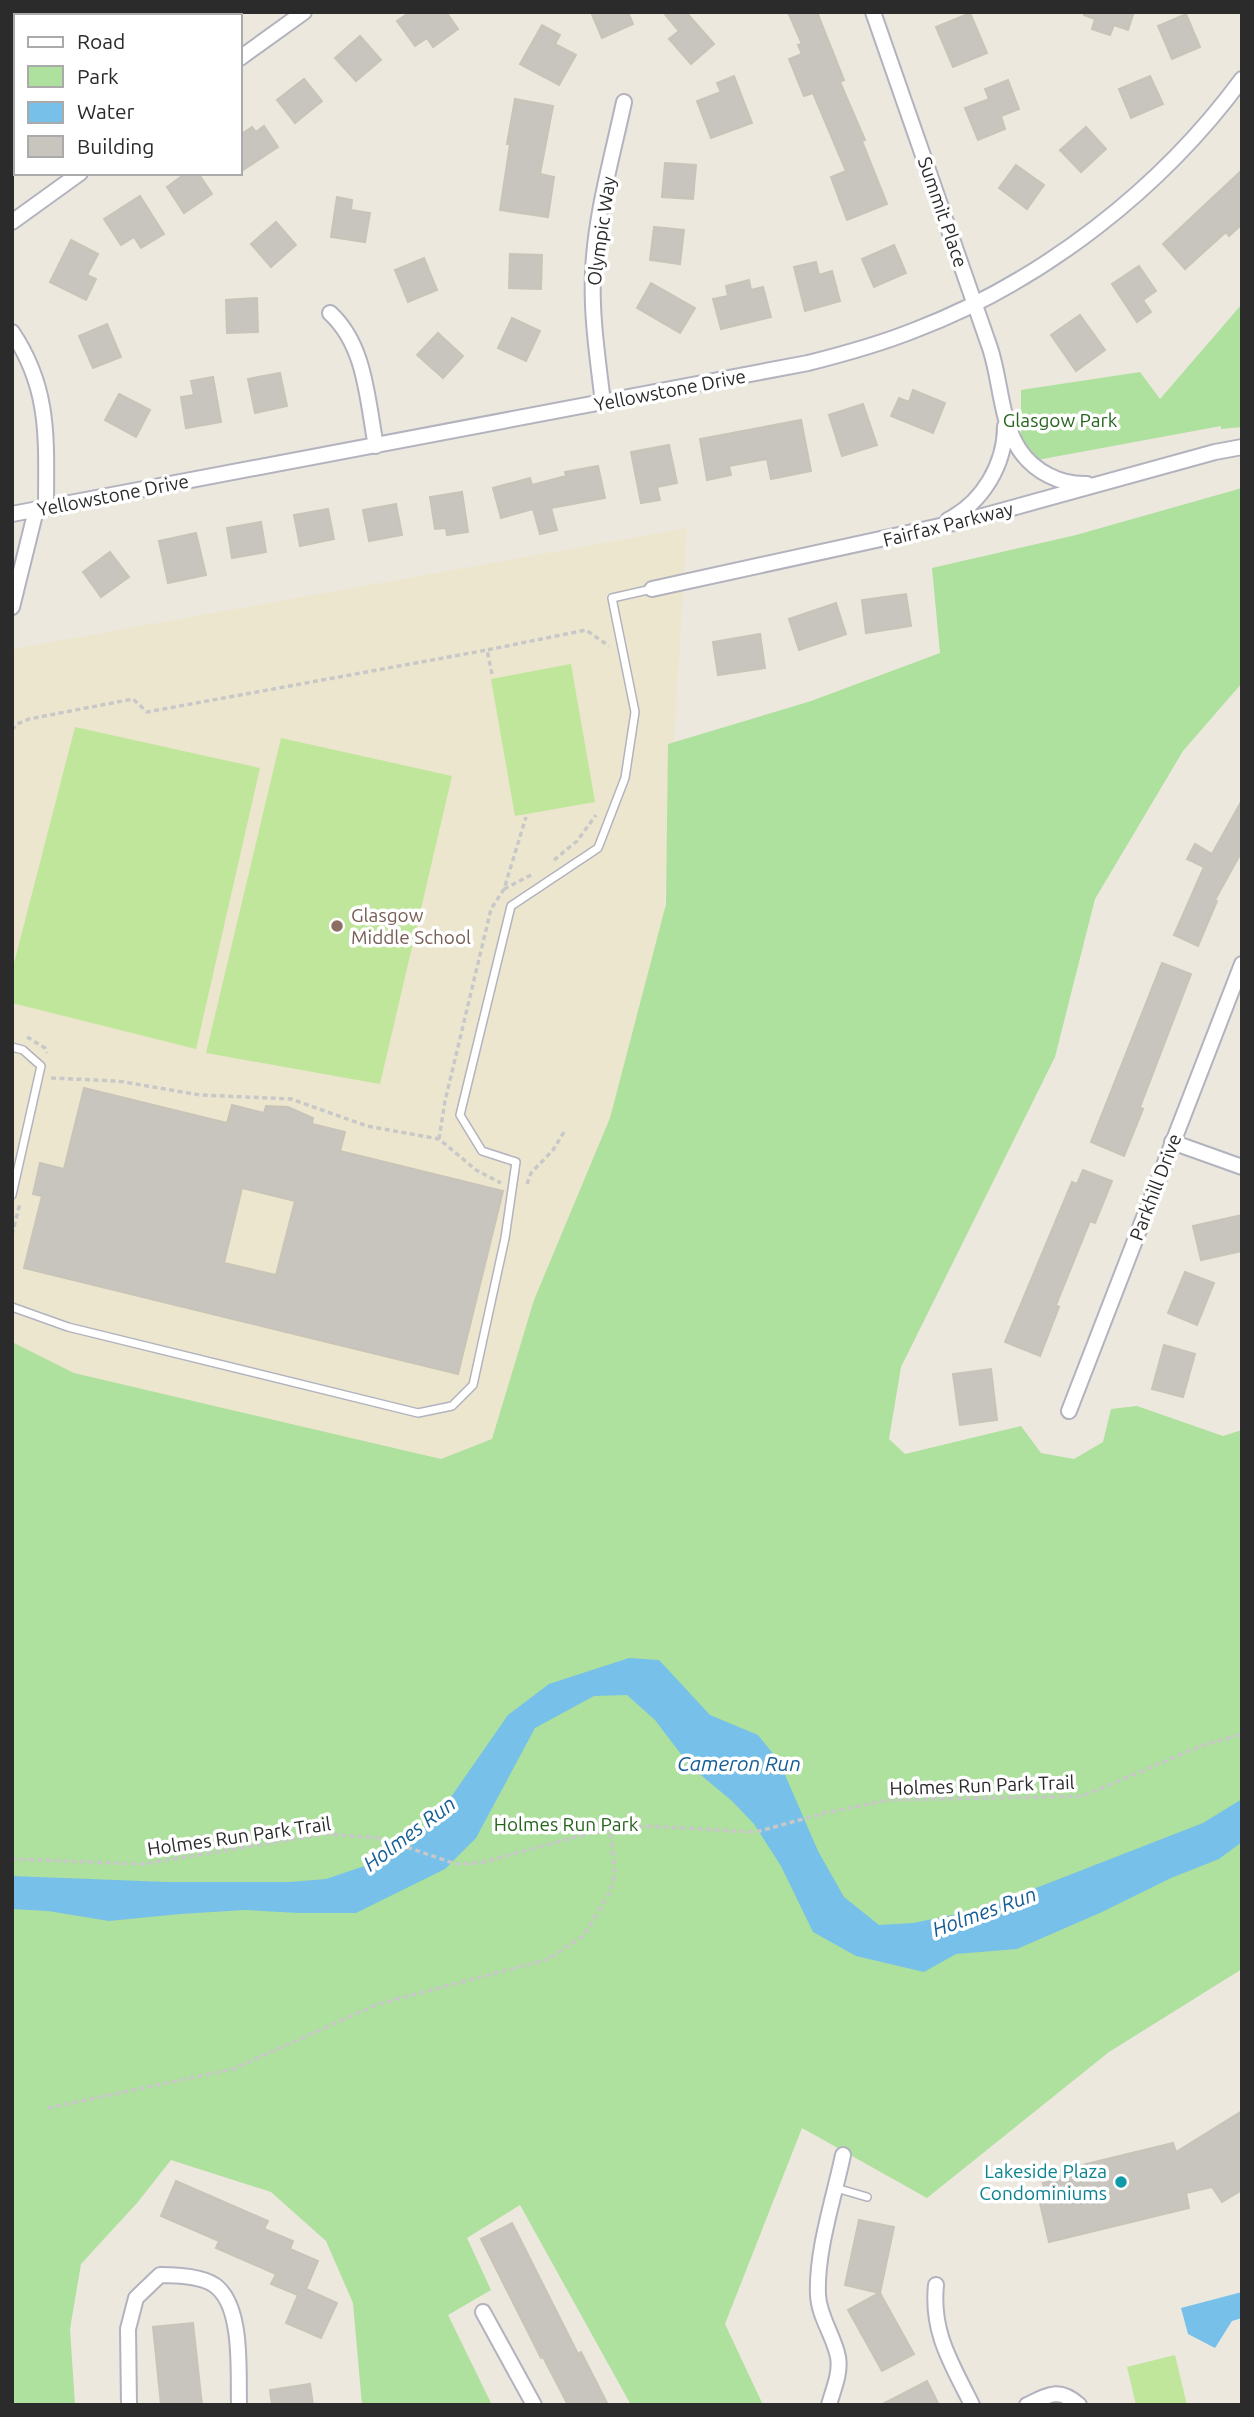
<svg xmlns="http://www.w3.org/2000/svg" width="1254" height="2417" viewBox="0 0 1254 2417" font-family="Ubuntu,sans-serif">
	<style>
		.education { fill: #ede6cf }
		.green { fill: #aee09e }
		.pitch { fill: #bfe69a }
		.water { fill: #77c0e9 }
		.building { fill: #c8c4be; stroke: #c8c4b8; stroke-width: 2; fill-rule: evenodd }
		.lines { fill: none; stroke-linecap: round; stroke-linejoin: round }
		.service-casing { stroke: #b2b3be; stroke-width: 10 }
		.minor-casing { stroke: #b2b3be; stroke-width: 18 }
		.path { stroke: #c8c8c8; stroke-width: 3.5; stroke-dasharray: 5 3.5; stroke-linecap: butt }
		.service { stroke: #fff; stroke-width: 7 }
		.minor { stroke: #fff; stroke-width: 14 }
		.education-dot { fill: #8d6e63; stroke: #fff; stroke-width: 2.5 }
		.culture-dot { fill: #0f9aa8; stroke: #fff; stroke-width: 2.5 }
		.labels { text-anchor: middle; dominant-baseline: central; stroke-width: 7; stroke-linejoin: round; paint-order: stroke }
		.street-label { font-size: 19px; fill: #2b2b2b; stroke: #fff }
		.park-label { font-size: 19px; fill: #27651e; stroke: #fff }
		.education-label { font-size: 19px; fill: #785e54; stroke: #fff; text-anchor: start }
		.culture-label { font-size: 19px; fill: #0d838f; stroke: #fff; text-anchor: end }
		.water-label { font-size: 21px; font-style: italic; fill: #155e96; stroke: #fff }
	</style>
	<rect width="100%" height="100%" fill="#ece8de"/>
	<path class="education" d="M687 528 646 1203 561 1523 12 1459V649Z"/>
	<path class="green" d="M1242 304V427L1221 429V426L1021 463V390L1140 372 1160 399Z
		M1242 488V683L1183 751 1095 899 1055 1057 901 1367 889 1439 905 1454 1021 1426 1041 1453 1074 1459 1103 1442 1111 1409 1137 1406 1223 1436 1242 1430V1969L1109 2052 927 2198 802 2128 725 2324 763 2405H631L520 2205 467 2238 491 2290 448 2315 492 2405H362L353 2303 326 2241 271 2192 171 2160 137 2203 81 2264 70 2329 75 2405H12V1342L74 1373 441 1459 492 1439 534 1300 610 1118 666 904 668 744 811 701 940 653 932 568 1076 535Z"/>
	<path class="pitch" d="M571 664 595 802 515 816 491 679Z
		M75 727 260 768 196 1049 12 1003V971Z
		M281 738 452 776 380 1084 206 1053Z
		M1175 2355 1187 2405H1136L1127 2367Z"/>
	<path class="water" d="M629 1658 659 1660 710 1715 758 1735 779 1761 818 1851 844 1897 879 1925 913 1923 982 1909 1203 1823 1242 1799V1842L1219 1859 1171 1878 1102 1912 1017 1949 956 1954 924 1972 856 1956 813 1932 781 1866 754 1824 732 1801 690 1766 655 1720 627 1695 594 1696 535 1728 476 1838 445 1869 356 1913H298L245 1910 180 1914 109 1921 48 1911 12 1909V1876L167 1882H290L326 1879 400 1854 451 1797 508 1715 549 1684Z
		M1242 2292V2318L1232 2321 1215 2348 1188 2334 1181 2308Z"/>
	<path class="building" d="M410 12H446L458 29 433 47 427 38 415 46 397 21Z
		M591 12H628L633 24 602 38Z
		M663 12H686L714 44 691 64 669 39 679 31Z
		M788 12H817L844 80 840 82 865 140 862 141 887 204 847 220 831 177 846 171 813 93 804 96 789 59 802 54 798 45 802 44Z
		M1084 12H1134L1128 30 1114 25 1110 35 1092 29 1095 19 1084 15Z
		M970 13 987 53 953 67 936 27Z
		M1186 14 1200 47 1172 59 1158 26Z
		M542 25 560 35 555 44 576 55 559 85 520 64Z
		M360 36 381 60 356 81 335 58Z
		M734 76 752 123 711 138 697 101 721 92 717 83Z
		M1150 76 1163 104 1131 118 1119 89Z
		M304 79 322 101 295 123 277 100Z
		M1008 80 1019 109 1001 116 1005 129 978 140 965 108 989 99 985 89Z
		M515 99 553 106 540 174 554 177 548 217 500 210 510 144H507Z
		M264 126 278 147 240 172V135L252 127 256 132Z
		M1086 127 1106 149 1081 172 1060 150Z
		M665 163 696 165 693 199 662 197Z
		M1016 165 1044 185 1027 209 999 188Z
		M1242 170V224L1229 236 1226 232 1185 269 1163 244Z
		M186 173H198L212 194 184 213 167 187Z
		M140 196 164 234 141 248 134 237 121 245 104 219Z
		M337 197 352 200 351 210 370 213 365 242 331 237Z
		M276 222 296 245 271 267 251 244Z
		M654 227 684 230 680 264 650 260Z
		M71 240 98 254 87 275 96 279 86 300 50 282Z
		M894 245 906 273 874 287 862 259Z
		M510 254 542 255 541 289 509 288Z
		M424 258 437 290 408 302 395 270Z
		M816 262 819 275 832 271 840 301 805 311 794 267Z
		M1139 266 1156 291 1143 300 1151 312 1137 322 1112 284Z
		M749 280 751 290 763 287 771 317 721 329 713 299 728 296 726 286Z
		M651 283 695 308 680 333 637 308Z
		M257 298 258 332 227 333 226 300Z
		M1080 315 1105 350 1076 371 1051 335Z
		M512 318 540 331 526 361 498 348Z
		M107 324 121 357 93 368 79 336Z
		M438 333 463 356 443 378 417 355Z
		M280 373 287 406 255 413 248 379Z
		M213 377 221 422 186 428 181 397 194 395 191 381Z
		M913 390 945 403 933 433 891 416 899 398 909 402Z
		M119 394 150 410 136 437 105 420Z
		M863 404 877 445 842 456 829 415Z
		M801 420 811 471 771 479 767 459 729 466 731 475 707 480 700 439Z
		M669 445 677 483 657 487 660 500 641 503 631 452Z
		M598 466 605 498 551 508 557 530 540 534 533 509 501 518 493 488 530 478 532 485 566 476 565 472Z
		M462 492 468 532 447 535 446 528 435 529 430 497Z
		M396 504 402 535 369 541 363 510Z
		M328 509 334 539 300 546 294 515Z
		M261 522 266 552 232 558 227 528Z
		M196 533 206 575 168 583 159 541Z
		M110 552 129 577 101 597 83 572Z
		M906 594 911 626 866 633 862 600Z
		M836 603 846 634 799 650 789 619Z
		M760 634 765 668 718 675 713 642Z
		M1242 800V851L1215 900 1217 901 1198 946 1174 935 1204 867 1187 859 1195 844 1212 854Z
		M1162 963 1191 974 1140 1107 1143 1109 1124 1156 1091 1142Z
		M84 1088 227 1123 232 1105 264 1113 266 1106 288 1107 313 1118 312 1124 345 1132 340 1151 503 1191 458 1374 24 1268 42 1196 33 1194 40 1163 64 1169ZM242 1188 295 1201 276 1275 224 1263Z
		M1083 1170 1112 1181 1095 1223 1090 1221 1056 1305 1059 1307 1040 1356 1005 1342 1072 1182 1077 1184Z
		M1242 1215V1251L1201 1260 1193 1226Z
		M1185 1272 1214 1283 1197 1325 1168 1313Z
		M1164 1345 1195 1354 1183 1397 1152 1389Z
		M991 1369 997 1420 960 1425 953 1374Z
		M1242 2111V2190L1222 2202 1212 2187 1186 2193 1189 2208 1049 2242 1039 2199 1046 2197 1041 2175 1173 2143 1176 2152Z
		M176 2181 268 2221 264 2229 293 2241 290 2249 318 2261 306 2289 337 2303 321 2338 286 2323 298 2295 271 2284 276 2274 216 2248 219 2241 161 2216Z
		M859 2220 894 2227 880 2293 914 2354 882 2371 848 2310 879 2293 845 2285Z
		M512 2223 578 2354 581 2352 608 2405H568L543 2357 541 2358 481 2239Z
		M193 2323 202 2405H161L153 2327Z
		M927 2381 939 2405H881Z
		M310 2384 313 2405H272L270 2390Z"/>
	<g class="lines">
		<g class="service-casing">
			<path id="service" d="M12 1047 23 1050 41 1066 12 1195
				M12 1307 68 1327 418 1413 452 1406 473 1385 505 1238 516 1162 482 1151 460 1115 511 906 598 848 625 778 635 712 612 598 652 589
				M836 2188 867 2197"/>
		</g>
		<g class="minor-casing">
			<path id="minor" d="M873 12C912 124 951 236 990 348 1001 381 1000 420 1019 449 1034 472 1061 485 1087 484
				M240 58 304 12
				M12 222 80 173
				M330 313C366 346 367 400 376 446
				M12 332C51 390 46 441 46 508
				M603 403C598 360 591 316 593 273 595 216 612 158 624 102
				M12 514 808 363C844 354 880 344 915 330 1043 281 1161 189 1242 79
				M948 520C983 502 1005 464 1005 426
				M652 589 972 519 1215 452 1242 447
				M12 607 36 510
				M1172 1142 1242 1167
				M1069 1411 1242 964
				M936 2285C931 2333 952 2364 972 2405
				M483 2312 534 2405
				M129 2405 128 2329 136 2298 160 2275C177 2275 206 2276 218 2288 243 2311 238 2373 239 2405
				M829 2405C833 2390 841 2373 838 2357 834 2336 819 2317 818 2295 816 2251 834 2198 843 2155
				M1027 2405C1048 2395 1059 2387 1079 2405"/>
		</g>
		<path class="path" d="M492 674 487 650 586 630 609 646
			M12 730 17 724 29 719 133 699 147 712 487 650
			M554 860 577 841 596 815
			M504 889 533 874
			M27 1037 45 1048 47 1053
			M51 1078 118 1081 200 1095 291 1099 367 1126 439 1139 476 1170 501 1183
			M439 1139 445 1101 491 909 504 889 526 817
			M527 1184 531 1173 553 1150 564 1132
			M12 1235 20 1203
			M12 1859 143 1864 325 1834 380 1838 456 1864 480 1863 594 1832 647 1826 756 1832 825 1813 888 1800 1083 1796 1201 1746 1242 1734
			M48 2108 233 2069 378 2004 549 1959 584 1935 610 1892 615 1872 610 1830"/>
		<use href="#service" class="service"/>
		<use href="#minor" class="minor"/>
	</g>
	<circle class="education-dot" cx="337" cy="926" r="7"/>
	<circle class="culture-dot" cx="1121" cy="2182" r="7"/>
	<g class="labels">
		<g class="street-label">
			<text transform="translate(943 212) rotate(71)">Summit Place</text>
			<text transform="translate(601 231) rotate(-82)">Olympic Way</text>
			<text transform="translate(670 390) rotate(-11)">Yellowstone Drive</text>
			<text transform="translate(113 495) rotate(-11)">Yellowstone Drive</text>
			<text transform="translate(948 524) rotate(-14)">Fairfax Parkway</text>
			<text transform="translate(1155 1187) rotate(-69)">Parkhill Drive</text>
			<text transform="translate(982 1785) rotate(-2)">Holmes Run Park Trail</text>
			<text transform="translate(239 1836) rotate(-8)">Holmes Run Park Trail</text>
		</g>
		<g class="park-label">
			<text x="1060" y="420">Glasgow Park</text>
			<text x="566" y="1824">Holmes Run Park</text>
		</g>
		<g class="education-label">
			<text x="351" y="915">Glasgow<tspan x="351" dy="22">Middle School</tspan></text>
		</g>
		<g class="culture-label">
			<text x="1107" y="2171">Lakeside Plaza<tspan x="1107" dy="22">Condominiums</tspan></text>
		</g>
		<g class="water-label">
			<text x="739" y="1763">Cameron Run</text>
			<text transform="translate(409 1833) rotate(-37)">Holmes Run</text>
			<text transform="translate(984 1911) rotate(-20)">Holmes Run</text>
		</g>
	</g>
	<rect width="1254" height="2417" fill="none" stroke="#2b2b2b" stroke-width="28"/>
	<rect x="14" y="14" width="228" height="161" fill="#ffffff" stroke="#aaaaaa" stroke-width="2"/>
	<rect x="28" y="37" width="35" height="10" fill="#ffffff" stroke="#aaaaaa" stroke-width="2"/>
	<text x="77" y="49" font-size="21" fill="#2b2b2b">Road</text>
	<rect x="28" y="66" width="35" height="21" fill="#aee09e" stroke="#aaaaaa" stroke-width="2"/>
	<text x="77" y="84" font-size="21" fill="#2b2b2b">Park</text>
	<rect x="28" y="102" width="35" height="21" fill="#77c0e9" stroke="#aaaaaa" stroke-width="2"/>
	<text x="77" y="119" font-size="21" fill="#2b2b2b">Water</text>
	<rect x="28" y="136" width="35" height="21" fill="#c8c4be" stroke="#aaaaaa" stroke-width="2"/>
	<text x="77" y="154" font-size="21" fill="#2b2b2b">Building</text>
</svg>
